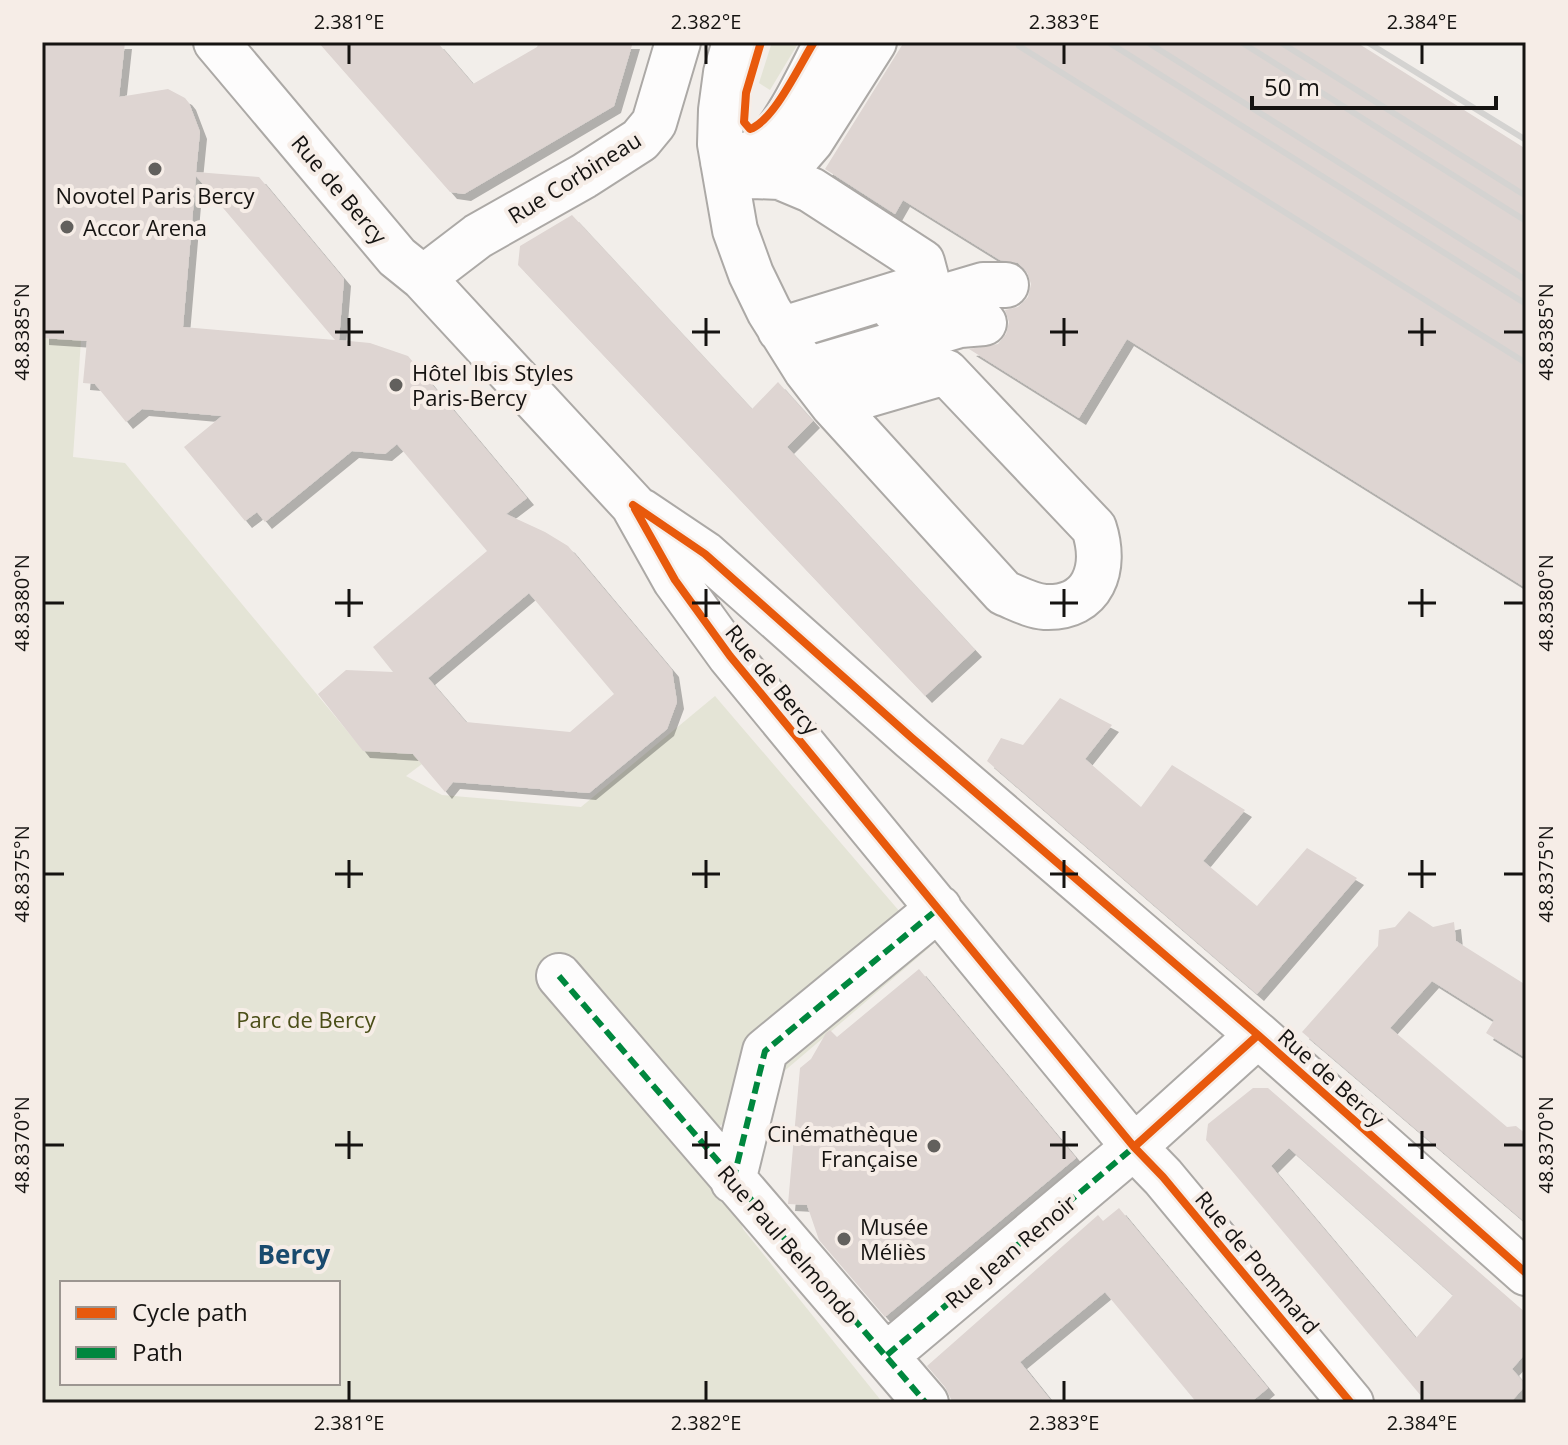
<svg xmlns="http://www.w3.org/2000/svg" width="1568" height="1445" viewBox="0 0 1568 1445" font-family="'Open Sans',sans-serif">
	<style>
		.green { fill: #e4e4d6; fill-rule: evenodd }
		.building { fill: #ded5d2; fill-rule: evenodd; filter: url(#shadow) }
		.lines { fill: none; stroke-linecap: round; stroke-linejoin: round }
		.minor-casing { stroke: #aca9a6; stroke-width: 48 }
		.minor { stroke: #fdfcfc; stroke-width: 44 }
		.rail { stroke: #d4d3d1; stroke-width: 6 }
		.quiet { stroke: #00873e; stroke-width: 6; stroke-dasharray: 12 6; stroke-linecap: butt }
		.cycleway-casing { stroke: #f6ede7; stroke-width: 13 }
		.cycleway { stroke: #e8590c; stroke-width: 8 }
		.ticks { fill: none; stroke: #151311; stroke-width: 3 }
		.poi-dot { fill: #62605d; stroke: #f6ede7; stroke-width: 3 }
		.labels { text-anchor: middle; dominant-baseline: central; stroke-width: 8; stroke-linejoin: round; paint-order: stroke }
		.street-label { font-size: 22px; fill: #151311; stroke: #f6ede7 }
		.poi-label { font-size: 22px; fill: #151311; stroke: #f6ede7; text-anchor: start }
		.park-label { font-size: 22px; fill: #4a4e17; stroke: #f6ede7 }
		.quarter-label { font-size: 26px; font-weight: bold; fill: #194a6e; stroke: #f6ede7 }
		.neatline { fill: none; stroke: #151311; stroke-width: 3 }
		.ticks-label { font-size: 20px; text-anchor: middle; fill: #151311 }
	</style>
	<defs>
		<filter id="shadow"><feDropShadow dx="7" dy="7" stdDeviation="0" flood-color="#0004"/></filter>
	</defs>
	<rect width="100%" height="100%" fill="#f2eeea"/>
	<path class="green" d="M772 42H799L770 90 759 83Z
		M42 338 81 340 73 457 125 463 363 750 413 754 422 764 406 776 442 795 581 807 715 696 930 947 714 1131 743 1229 883 1403H42ZM62 1283H338V1383H62Z"/>
	<path class="building" d="M42 42H125L119 97 168 89 185 98 189 103 200 132 196 172 259 177 344 279 339 340 370 343 408 356 527 498 506 514 545 532 568 546 672 670 677 702 667 729 589 793 453 782 445 792 413 754 363 751 318 694 346 670 393 672 373 647 487 551 397 444 385 454 352 451 265 522 257 512 245 521 184 447 222 416 142 409 126 422 95 384 83 383 87 341 42 338ZM196 176 335 340 183 327ZM529 593 614 694 570 732 466 722 428 678Z
		M318 42H437L473 84 537 47 539 42H633L614 106 464 194 450 192Z
		M904 42H1356L1526 149V588L1127 339 1079 418 969 349 998 344 1006 334 1009 322 1005 310 1018 307 1028 297 1031 284 1027 272 1018 263 1000 260 903 200 895 214 825 169Z
		M572 215 752 409 778 382 813 421 787 447 975 650 925 696 518 265 520 246Z
		M1060 698 1112 725 1085 759 1141 807 1172 765 1245 810 1203 861 1257 906 1307 848 1357 878 1257 994 987 761 1001 738 1023 745Z
		M1409 911 1433 927 1454 922 1456 941 1526 985V1058L1486 1033 1494 1020 1432 981 1390 1028 1507 1127 1516 1126 1526 1134V1223L1302 1032 1378 946 1379 930 1395 927Z
		M919 969 1076 1158 885 1317 819 1240 807 1205 788 1204 800 1068 811 1059 826 1033 830 1030 837 1037Z
		M1253 1088H1268L1526 1313V1353L1512 1369 1526 1385 1510 1403H1427L1206 1140 1208 1124ZM1289 1148 1453 1295 1416 1338 1271 1166Z
		M1119 1208 1268 1388 1250 1403H1197L1105 1292 1020 1362 1053 1403H953L945 1387 927 1366 1098 1215 1103 1221Z"/>
	<g class="lines">
		<g class="minor-casing">
			<path id="minor" d="M216 42 397 257 423 278 633 505 675 580 730 656 1134 1147 1163 1177 1351 1403
				M735 42 726 73 721 110 720 144 735 230 751 274 769 311 806 370 833 405 1004 593C1017 598 1031 606 1045 607 1094 609 1107 568 1094 528L946 372 833 405
				M723 162C737 158 753 155 764 146 787 126 812 70 827 42
				M752 176 780 177 811 141 874 42
				M780 177 811 190 922 262 926 277 916 288 780 330
				M423 278 478 236 584 176 640 140 654 123 678 42
				M895 311 983 285H1006
				M806 370 960 325 984 323
				M641 511 705 554 912 738 1258 1035 1526 1273
				M559 976 926 1403
				M733 1181 765 1051 939 908
				M887 1355 1134 1147 1258 1035"/>
		</g>
		<use href="#minor" class="minor"/>
		<path class="rail" d="M1108 42 1526 304
			M1147 42 1526 280
			M1241 42 1526 221
			M1280 42 1526 196
			M1367 42 1526 140
			M1019 46 1526 363"/>
		<path class="quiet" d="M559 976 926 1403
			M733 1181 765 1051 939 908
			M887 1355 1134 1147"/>
		<g class="cycleway-casing">
			<path id="cycleway" d="M761 42 746 93 744 122 750 129C774 121 800 64 814 42
				M633 505 705 554 912 738 1258 1035 1526 1273
				M635 509 675 580 730 656 1134 1147 1163 1177 1351 1403
				M1134 1147 1258 1035"/>
		</g>
		<use href="#cycleway" class="cycleway"/>
	</g>
	<path class="ticks" d="M349 44V64M706 44V64M1064 44V64M1422 44V64M349 318V346M706 318V346M1064 318V346M1422 318V346M44 332H64M335 332H363M692 332H720M1050 332H1078M1408 332H1436M1504 332H1524M349 589V617M706 589V617M1064 589V617M1422 589V617M44 603H64M335 603H363M692 603H720M1050 603H1078M1408 603H1436M1504 603H1524M349 860V888M706 860V888M1064 860V888M1422 860V888M44 874H64M335 874H363M692 874H720M1050 874H1078M1408 874H1436M1504 874H1524M349 1131V1159M706 1131V1159M1064 1131V1159M1422 1131V1159M44 1145H64M335 1145H363M692 1145H720M1050 1145H1078M1408 1145H1436M1504 1145H1524M349 1381V1401M706 1381V1401M1064 1381V1401M1422 1381V1401"/>
	<g class="poi-dot">
		<circle cx="155" cy="169" r="8"/>
		<circle cx="67" cy="227" r="8"/>
		<circle cx="396" cy="385" r="8"/>
		<circle cx="934" cy="1146" r="8"/>
		<circle cx="844" cy="1239" r="8"/>
	</g>
	<g class="labels">
		<g class="street-label">
			<text transform="translate(574 177) rotate(-32)">Rue Corbineau</text>
			<text transform="translate(340 189) rotate(50)">Rue de Bercy</text>
			<text transform="translate(773 679) rotate(51)">Rue de Bercy</text>
			<text transform="translate(1332 1077) rotate(42)">Rue de Bercy</text>
			<text transform="translate(789 1244) rotate(49)">Rue Paul Belmondo</text>
			<text transform="translate(1010 1251) rotate(-40)">Rue Jean Renoir</text>
			<text transform="translate(1258 1262) rotate(50)">Rue de Pommard</text>
		</g>
		<g class="poi-label">
			<text x="155" y="195" text-anchor="middle">Novotel Paris Bercy</text>
			<text x="83" y="227">Accor Arena</text>
			<text x="412" y="372">Hôtel Ibis Styles<tspan x="412" dy="25">Paris-Bercy</tspan></text>
			<text x="918" y="1133" text-anchor="end">Cinémathèque<tspan x="918" dy="25">Française</tspan></text>
			<text x="860" y="1226">Musée<tspan x="860" dy="25">Méliès</tspan></text>
		</g>
		<g class="park-label">
			<text x="306" y="1019">Parc de Bercy</text>
		</g>
		<g class="quarter-label">
			<text x="294" y="1254">Bercy</text>
		</g>
	</g>
	<rect width="1568" height="1445" fill="none" stroke="#f6ede7" stroke-width="88"/>
	<rect x="60" y="1281" width="280" height="104" fill="#f6ede7" stroke="#9c9691" stroke-width="2"/>
	<rect x="76" y="1307" width="40" height="12" fill="#e8590c" stroke="#9c9691" stroke-width="2"/>
	<text x="132" y="1321" font-size="24" fill="#151311">Cycle path</text>
	<rect x="76" y="1347" width="40" height="12" fill="#00873e" stroke="#9c9691" stroke-width="2"/>
	<text x="132" y="1361" font-size="24" fill="#151311">Path</text>
	<path d="M1252 96v12h244v-12" fill="none" stroke="#151311" stroke-width="4"/>
	<text x="1264" y="96" font-size="24" fill="#151311" stroke="#f6ede7" stroke-width="6" paint-order="stroke">50 m</text>
	<rect x="44" y="44" width="1480" height="1357" class="neatline"/>
	<g class="ticks-label">
		<text x="349" y="29">2.381°E</text>
		<text x="706" y="29">2.382°E</text>
		<text x="1064" y="29">2.383°E</text>
		<text x="1422" y="29">2.384°E</text>
		<text transform="translate(22 332) rotate(-90)" y="7">48.8385°N</text>
		<text transform="translate(1546 332) rotate(-90)" y="7">48.8385°N</text>
		<text transform="translate(22 603) rotate(-90)" y="7">48.8380°N</text>
		<text transform="translate(1546 603) rotate(-90)" y="7">48.8380°N</text>
		<text transform="translate(22 874) rotate(-90)" y="7">48.8375°N</text>
		<text transform="translate(1546 874) rotate(-90)" y="7">48.8375°N</text>
		<text transform="translate(22 1145) rotate(-90)" y="7">48.8370°N</text>
		<text transform="translate(1546 1145) rotate(-90)" y="7">48.8370°N</text>
		<text x="349" y="1430">2.381°E</text>
		<text x="706" y="1430">2.382°E</text>
		<text x="1064" y="1430">2.383°E</text>
		<text x="1422" y="1430">2.384°E</text>
	</g>
</svg>
